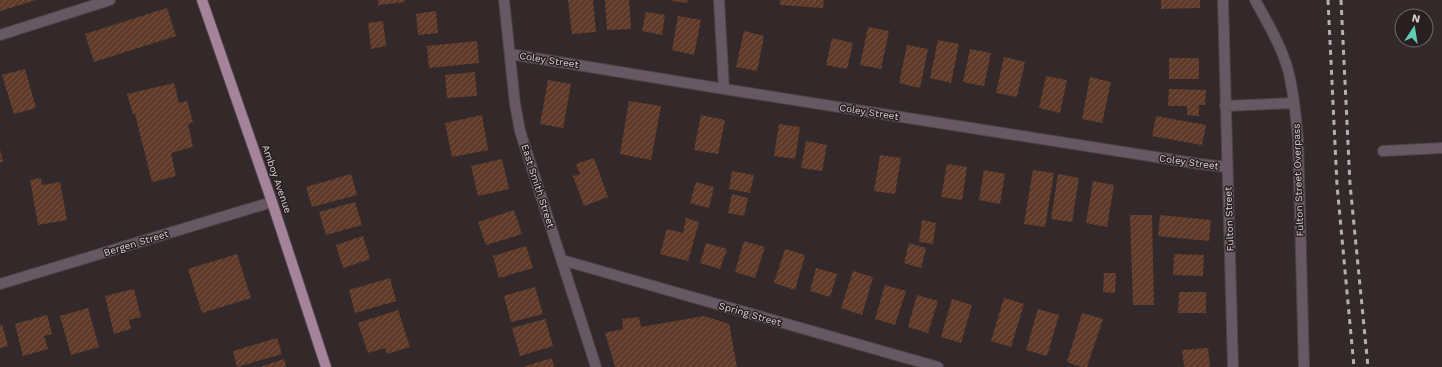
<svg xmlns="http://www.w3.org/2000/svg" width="1442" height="367" viewBox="0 0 1442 367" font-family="'Work Sans',sans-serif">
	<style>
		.building { fill: url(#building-hatch) }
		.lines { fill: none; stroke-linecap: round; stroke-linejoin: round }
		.minor-casing { stroke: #4d4445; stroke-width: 12 }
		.major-casing { stroke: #4d4445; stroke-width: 12 }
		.minor { stroke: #685864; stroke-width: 10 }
		.major { stroke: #a4839b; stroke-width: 10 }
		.rail { stroke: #b7b0b1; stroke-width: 3; stroke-dasharray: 5 5; stroke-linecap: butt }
		.labels { text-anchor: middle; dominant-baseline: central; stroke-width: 3; stroke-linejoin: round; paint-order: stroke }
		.street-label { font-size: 10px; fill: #d8d2d3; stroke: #291f20 }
	</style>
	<defs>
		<pattern id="building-hatch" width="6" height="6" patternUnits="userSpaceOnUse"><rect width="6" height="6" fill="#603a29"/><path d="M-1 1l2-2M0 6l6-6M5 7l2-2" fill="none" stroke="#765647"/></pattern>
	</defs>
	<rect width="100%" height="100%" fill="#33292a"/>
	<path class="building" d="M0 0H36L0 11Z
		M378 0H405V2L378 5Z
		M568 0H593L596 32 572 34Z
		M605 0H629L631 29 607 30Z
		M672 0H688L687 3 672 1Z
		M780 0H824L823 8 780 5Z
		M1161 0H1200V8L1161 9Z
		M167 8 176 36 94 62 85 34Z
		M436 11 438 33 418 35 416 14Z
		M646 12 665 15 662 35 642 31Z
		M678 16 701 20 694 55 672 50Z
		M383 21 386 46 371 49 368 23Z
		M868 27 889 31 881 69 860 65Z
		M744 31 764 36 757 71 736 67Z
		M832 38 853 43 847 69 826 65Z
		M938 40 959 44 951 83 930 78Z
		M477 41 479 63 429 68 427 46Z
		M907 45 928 49 920 88 899 83Z
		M970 49 991 53 984 86 963 82Z
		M1004 57 1025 62 1017 97 996 93Z
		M1169 58H1199V79H1169Z
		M25 69 36 108 14 114 2 75Z
		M475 72 477 96 447 98 445 75Z
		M1046 76 1067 80 1060 113 1039 108Z
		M1090 77 1111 82 1102 123 1082 119Z
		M548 80 571 84 563 128 540 124Z
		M174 83 179 103 187 101 193 122 188 124 193 147 171 153 176 176 152 182 135 114H133L127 94Z
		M1169 89 1206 90 1205 105H1199V116L1187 115V106H1168Z
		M629 101 661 106 651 160 620 154Z
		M482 115 488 150 452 157 445 123Z
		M701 115 725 120 718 154 694 150Z
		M1156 116 1206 125 1202 145 1152 136Z
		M779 124 800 127 795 159 774 156Z
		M806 141 827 145 822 171 801 168Z
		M0 149 3 162H0Z
		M880 155 901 158 895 194 874 191Z
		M594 158 608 197 584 206 573 176 580 174 576 164Z
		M502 159 509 189 478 196 471 166Z
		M947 164 967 167 962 200 941 197Z
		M984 170 1005 174 1000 204 979 200Z
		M1033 170 1054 173 1045 227 1024 224Z
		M732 171 754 175 750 193 729 189Z
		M351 174 357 195 312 207 306 187Z
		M1058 174 1079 178 1072 222 1051 219Z
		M41 178 42 185 60 182 67 220 38 225 30 180Z
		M1093 181 1114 185 1107 227 1086 223Z
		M696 182 714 187 709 208 690 203Z
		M732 194 748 198 744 216 728 213Z
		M355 202 362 225 326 235 319 212Z
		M514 210 522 234 486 245 478 222Z
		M1130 215H1152L1154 305H1133Z
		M1160 215 1211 220 1209 241 1158 236Z
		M686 218 699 222 688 261 660 254 667 229 683 233Z
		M922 220 936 223 933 244 919 242Z
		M363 236 370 259 343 268 336 245Z
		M744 241 765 247 755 278 735 272Z
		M706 243 727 249 720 269 700 263Z
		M909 243 926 248 921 268 904 263Z
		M526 246 533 268 499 278 493 256Z
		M785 249 805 255 795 290 774 283Z
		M237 254 251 298 202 313 188 269Z
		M1174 254 1204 255 1203 276 1173 275Z
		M816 268 837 274 830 297 810 291Z
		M853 271 873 277 862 315 841 308Z
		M1104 273H1116L1115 293 1103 292Z
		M390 278 396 301 355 313 349 290Z
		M885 285 906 291 895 325 875 319Z
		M535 287 543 314 511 322 504 296Z
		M134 289 141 317 129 320 131 329 114 334 105 296Z
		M1179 292H1206V313H1178Z
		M917 295 938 301 928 333 908 327Z
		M1004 298 1024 304 1011 347 991 341Z
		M952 299 972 305 961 343 941 337Z
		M88 308 99 347 71 355 60 316Z
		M1038 309 1059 315 1047 356 1026 350Z
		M398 310 410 347 387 354 385 348 368 353 358 323Z
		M1082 313 1103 319 1087 367H1082L1067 362Z
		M47 315 52 334 44 336 48 349 23 356 15 324Z
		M704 316 729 324 737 367H615L605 333 623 329 622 319 639 317 641 327Z
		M545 319 553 346 520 356 512 328Z
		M2 324 8 346 0 348V325Z
		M277 338 282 354 237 367 233 351Z
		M1208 348 1210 367H1184L1182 350Z
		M552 358 554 367H523Z
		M284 359 286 367H260Z"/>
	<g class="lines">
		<g class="minor-casing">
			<path id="minor" d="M504 0 515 104 520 131 596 367
				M719 0 724 89
				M1223 0 1233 367
				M1255 0C1267 22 1281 45 1288 70 1294 93 1296 116 1298 140L1304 367
				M0 35 110 0
				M510 54 724 89 1200 164 1227 167
				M1225 106 1294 103
				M1383 151 1442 148
				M562 260 938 367
				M0 284 272 202"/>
		</g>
		<g class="major-casing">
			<path id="major" d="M202 0 272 202 326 367"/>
		</g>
		<use href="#minor" class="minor"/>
		<use href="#major" class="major"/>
		<path class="rail" d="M1328 0 1337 185 1354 367
			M1341 0 1350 184 1368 367"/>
	</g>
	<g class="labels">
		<g class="street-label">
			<text transform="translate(549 60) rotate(9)">Coley Street</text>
			<text transform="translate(869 112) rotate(9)">Coley Street</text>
			<text transform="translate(1189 162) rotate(8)">Coley Street</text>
			<text transform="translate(277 179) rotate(71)">Amboy Avenue</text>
			<text transform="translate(1298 180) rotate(-92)">Fulton Street Overpass</text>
			<text transform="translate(538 186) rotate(72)">East Smith Street</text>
			<text transform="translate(1229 219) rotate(-92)">Fulton Street</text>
			<text transform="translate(136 243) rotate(-17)">Bergen Street</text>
			<text transform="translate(750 314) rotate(16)">Spring Street</text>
		</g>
	</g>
	<g transform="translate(1414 28) rotate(12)"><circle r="19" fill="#291f20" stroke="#6f6768"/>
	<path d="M0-3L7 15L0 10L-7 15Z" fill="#5eceb8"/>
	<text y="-6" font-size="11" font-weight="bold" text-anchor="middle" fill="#d8d2d3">N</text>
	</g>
</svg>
